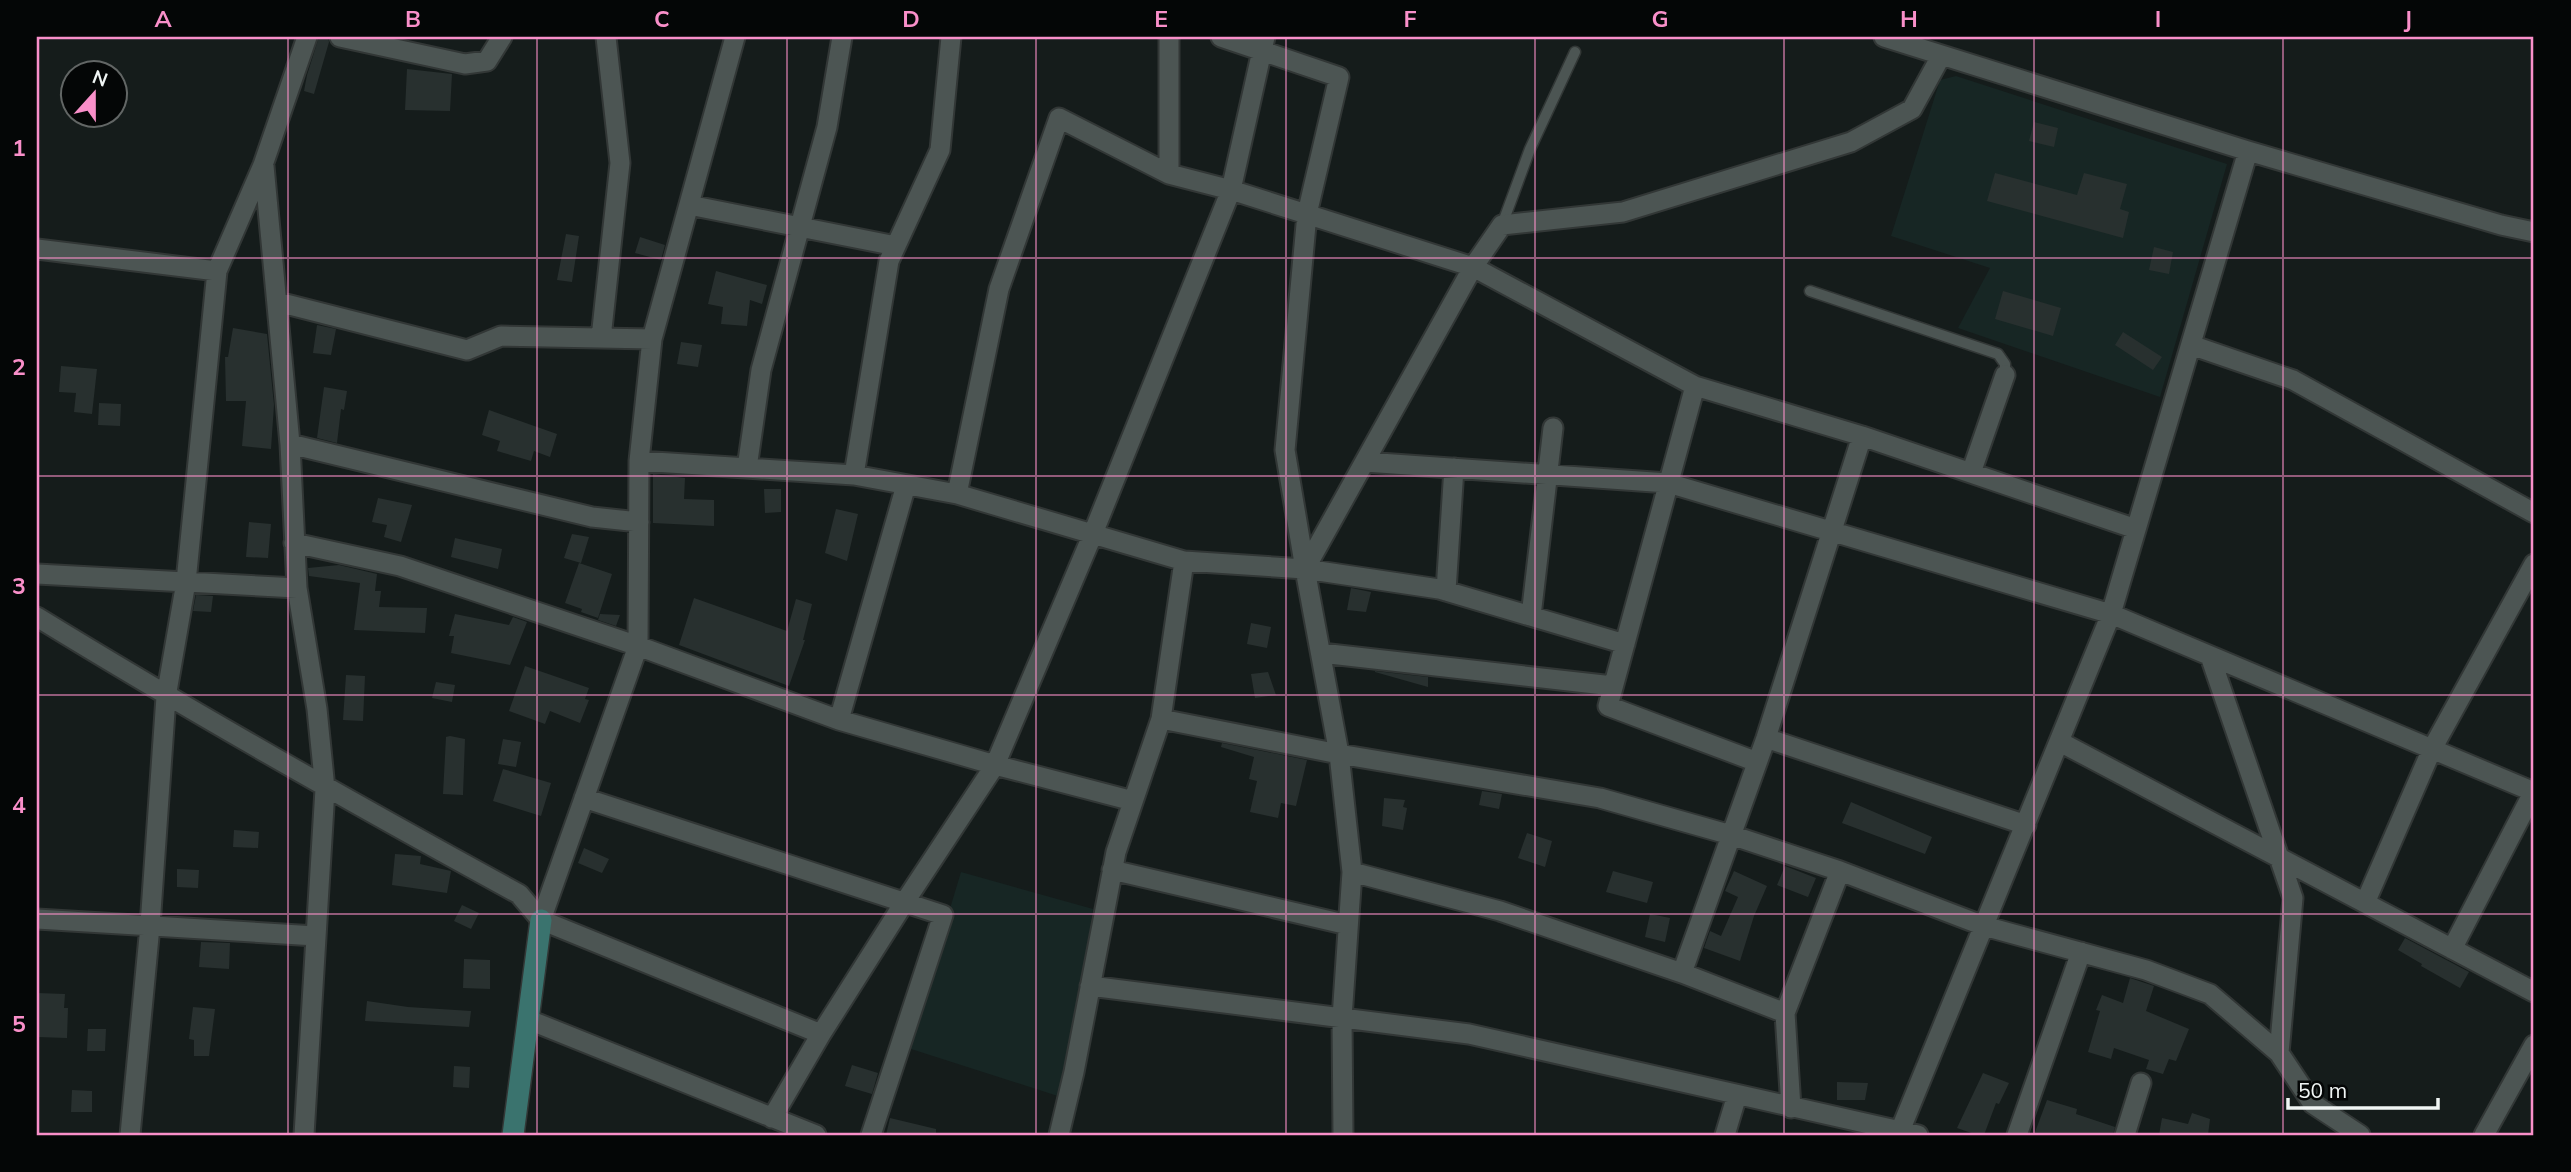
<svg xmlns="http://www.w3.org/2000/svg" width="2571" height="1172" viewBox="0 0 2571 1172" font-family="Mulish,sans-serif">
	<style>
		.built { fill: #172624 }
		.building { fill: #28302f }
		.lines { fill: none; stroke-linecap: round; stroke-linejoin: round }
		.lane-casing { stroke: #323736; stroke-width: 13 }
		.street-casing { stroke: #323736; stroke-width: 23 }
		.secondary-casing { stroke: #323736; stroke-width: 24 }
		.lane { stroke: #4c5553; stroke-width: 10 }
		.street { stroke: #4c5553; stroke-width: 19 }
		.secondary { stroke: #3a736e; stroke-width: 21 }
		.grid { fill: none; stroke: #f98fc9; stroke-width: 2; stroke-opacity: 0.55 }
		.neatline { fill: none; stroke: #f98fc9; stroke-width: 2.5 }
		.grid-label { font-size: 23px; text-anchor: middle; font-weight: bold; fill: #f98fc9 }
	</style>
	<rect width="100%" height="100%" fill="#151c1b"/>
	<path class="built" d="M1956 76 2227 164 2160 397 1958 328 1990 268 1891 236 1940 80Z
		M961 872 1093 909 1064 1098 908 1048Z"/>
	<path class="building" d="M319 37H328L329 42 314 94 304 91 307 75Z
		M407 69 452 74 450 111 405 110Z
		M2034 122 2058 128 2054 147 2029 141Z
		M1995 173 2077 195 2084 173 2127 184 2120 209 2129 212 2123 238 1987 201Z
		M566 234 579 236 572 282 557 280Z
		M640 237 665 245 661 260 635 253Z
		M2154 247 2173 252 2169 274 2149 270Z
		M716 271 767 285 762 304 750 300 747 326 721 324 723 307 708 304Z
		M2003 291 2061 308 2053 336 1995 319Z
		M317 325 336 329 331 355 313 353Z
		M233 328 267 334 274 405 271 449 242 446 246 401H226L225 357H228Z
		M2123 332 2162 357 2153 370 2115 345Z
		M681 342 702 345 698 367 677 364Z
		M61 366 97 369 92 414 74 412 76 393 59 392Z
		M324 387 347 391 344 410 341 409 337 443 317 438Z
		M99 403 121 404 120 426 98 425Z
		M489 410 557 434 550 457 534 451 531 461 497 451 500 441 482 435Z
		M653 474 685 478 684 499 714 500V526L653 523Z
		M764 489H781V512L765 513Z
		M378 498 412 505 401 542 384 537 387 525 372 522Z
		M836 509 858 514 847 561 825 553Z
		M249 522 271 524 268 558 246 557Z
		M572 534 589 537 581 563 564 558Z
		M455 538 502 549 498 569 451 557Z
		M579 563 612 574 598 618 581 612 582 609 565 603Z
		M339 565 377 574 375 591H381L379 607 427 608 425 633 354 630 360 583 309 576 308 568Z
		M1351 588 1371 592 1366 612 1347 610Z
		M196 595 213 596 211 612 193 611Z
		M694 598 787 631 796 599 812 604 803 640H805L789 686 679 645Z
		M455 614 509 625 513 617 527 622 510 665 451 653 454 636H449Z
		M600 614 620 615 616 626 598 620Z
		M1251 623 1271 627 1267 648 1247 644Z
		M525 666 589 688 585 699 589 700 580 723 550 711 545 724 509 711Z
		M1375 671 1428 677V687L1375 672Z
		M1268 672 1276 695 1255 698 1251 674Z
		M346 675 365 676 363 721 343 720Z
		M436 682 455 685 452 702 432 698Z
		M450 736 465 739 463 795 443 794 446 737Z
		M503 739 521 742 516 767 498 764Z
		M1222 743 1307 760 1296 806 1281 803 1278 818 1250 812 1257 781 1249 779 1254 757 1221 747Z
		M503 769 551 783 541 816 493 801Z
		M1482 791 1502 794 1499 809 1479 805Z
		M1384 798 1405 800 1403 807 1407 808 1403 830 1382 826Z
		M1851 802 1932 837 1925 854 1842 823Z
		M234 830 259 832 258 848 233 847Z
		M1527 833 1552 841 1545 867 1518 858Z
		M584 848 609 859 602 873 578 863Z
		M395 854 421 856 420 864 451 871 447 893 392 885Z
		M1785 866 1816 878 1808 897 1777 885Z
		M177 869 199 870 198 888 177 887Z
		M1613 871 1653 882 1647 903 1606 892Z
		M1734 871 1767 886 1754 916 1740 961 1704 948 1710 931 1721 936 1738 897 1725 891Z
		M462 905 479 913 471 929 454 921Z
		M1650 914 1670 918 1665 942 1645 937Z
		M2405 938 2469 972 2460 988 2421 966 2422 964 2398 950Z
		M201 942 230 943 229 969 199 967Z
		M464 959 490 960V989L463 988Z
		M2130 978 2154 986 2146 1011 2189 1029 2176 1061 2169 1059 2163 1074 2146 1069 2149 1060 2114 1048 2111 1059 2088 1052 2100 1011 2096 1010 2102 995 2123 1003Z
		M37 993 65 994 64 1008H68L67 1038 38 1037Z
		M367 1001 408 1007 471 1011 469 1027 365 1021Z
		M193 1007 215 1009 209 1056H194V1040L189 1039Z
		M88 1029H106L105 1051H87Z
		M852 1065 878 1073 872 1094 845 1086Z
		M454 1066 470 1067 469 1088 453 1087Z
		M1983 1073 2009 1083 1999 1104 1996 1103 1984 1135H1977L1957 1128Z
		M1837 1082 1868 1083 1865 1100H1837Z
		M72 1090 92 1091V1112H71Z
		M2047 1100 2077 1109 2076 1114 2115 1127 2113 1135H2034Z
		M2192 1113 2210 1119 2208 1135H2159L2162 1118 2188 1124Z
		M890 1118 936 1129V1135H886Z"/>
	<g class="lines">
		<g class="lane-casing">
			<path id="lane" d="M1502 225 1530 149 1575 52
				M1810 291 1998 354 2005 364V375"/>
		</g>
		<g class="street-casing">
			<path id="street" d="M340 37 465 64 487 61 502 37
				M1169 37V174L1231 190 1473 267 1695 386 1862 436 2136 529
				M1221 37 1339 77 1307 214 1285 450 1305 569
				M1884 37 2248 151 2501 225 2534 232
				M264 166 290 444 297 588 317 709 325 789 304 1135
				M689 205 896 246
				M37 249 217 271
				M278 302 467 350 501 336 652 339
				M601 338 620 163 606 37
				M2191 345 2293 380 2534 513
				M1695 386 1608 706 1757 762
				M290 444 592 517 639 522
				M639 461 854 475 957 494 1184 561 1305 569 1439 589 1625 644
				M1365 462 1668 483 2111 614 2534 792
				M747 468 761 370 827 127 842 37
				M1971 473 2005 375
				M854 475 889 261 940 150 951 37
				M957 494 999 289 1059 118 1169 174
				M294 543 400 566 638 646 839 720 995 765 1133 801
				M37 574 297 588
				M1446 591 1454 468
				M1531 616 1553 428
				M37 617C195 714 356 805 519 894L541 920 821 1034
				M1321 653 1613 686
				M2210 656 2293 898 2279 1053
				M1161 719 1339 754 1600 798 1731 835 1840 871 1984 926 2146 970 2210 994 2279 1053 2313 1104 2360 1135
				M839 720 906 485
				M1766 738 2026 825
				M2060 742 2534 992
				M584 798 943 915 871 1135
				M1112 870 1348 925
				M1352 872 1500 911 1682 973 1785 1013
				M2365 903 2432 749 2534 564
				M37 919 316 936
				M541 920 638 646 639 461 652 339 735 37
				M2452 949 2534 791
				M1682 973 1766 738 1862 436
				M1090 986 1469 1034 1918 1135
				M529 1020 816 1135
				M1791 1108 1785 1013 1840 871
				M772 1118 821 1034 904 903 995 765 1092 536 1231 190 1265 37
				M1900 1131 2111 614 2248 151
				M130 1135 150 926 166 697 186 582 217 271 263 165 307 37
				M1059 1135 1074 1072 1116 852 1161 719 1184 561
				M1343 1135 1342 1018 1352 872 1339 754 1305 569 1473 267 1502 225 1623 212 1851 142 1912 109 1941 56
				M1725 1135 1737 1095
				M2017 1135 2081 952
				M2125 1135 2141 1083
				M2484 1135 2534 1045"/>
		</g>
		<g class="secondary-casing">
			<path id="secondary" d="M513 1135 541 920"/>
		</g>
		<use href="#lane" class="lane"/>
		<use href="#street" class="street"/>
		<use href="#secondary" class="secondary"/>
	</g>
	<path class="grid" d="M288 37V1135M537 37V1135M787 37V1135M1036 37V1135M1286 37V1135M1535 37V1135M1784 37V1135M2034 37V1135M2283 37V1135M37 258H2534M37 476H2534M37 695H2534M37 914H2534"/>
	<rect width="2571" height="1172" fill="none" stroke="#040606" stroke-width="77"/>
	<g transform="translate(94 94) rotate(21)"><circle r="33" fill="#040606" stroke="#626665" stroke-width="2"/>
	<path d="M0-5L12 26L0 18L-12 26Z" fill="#f98fc9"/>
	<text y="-10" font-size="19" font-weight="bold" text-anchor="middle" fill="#f0f5f4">N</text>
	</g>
	<path d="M2288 1098v10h150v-10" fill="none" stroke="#f0f5f4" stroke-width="3.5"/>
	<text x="2298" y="1098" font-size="21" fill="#f0f5f4" stroke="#040606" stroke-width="5" paint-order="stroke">50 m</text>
	<rect x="38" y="38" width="2494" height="1096" class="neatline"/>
	<g class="grid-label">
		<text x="163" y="27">A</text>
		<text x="413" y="27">B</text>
		<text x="662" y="27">C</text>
		<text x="911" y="27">D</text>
		<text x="1161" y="27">E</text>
		<text x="1410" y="27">F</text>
		<text x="1660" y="27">G</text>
		<text x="1909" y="27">H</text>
		<text x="2158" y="27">I</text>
		<text x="2408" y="27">J</text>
		<text x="19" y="156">1</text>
		<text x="19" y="375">2</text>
		<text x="19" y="594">3</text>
		<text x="19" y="813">4</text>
		<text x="19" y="1032">5</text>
	</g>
</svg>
